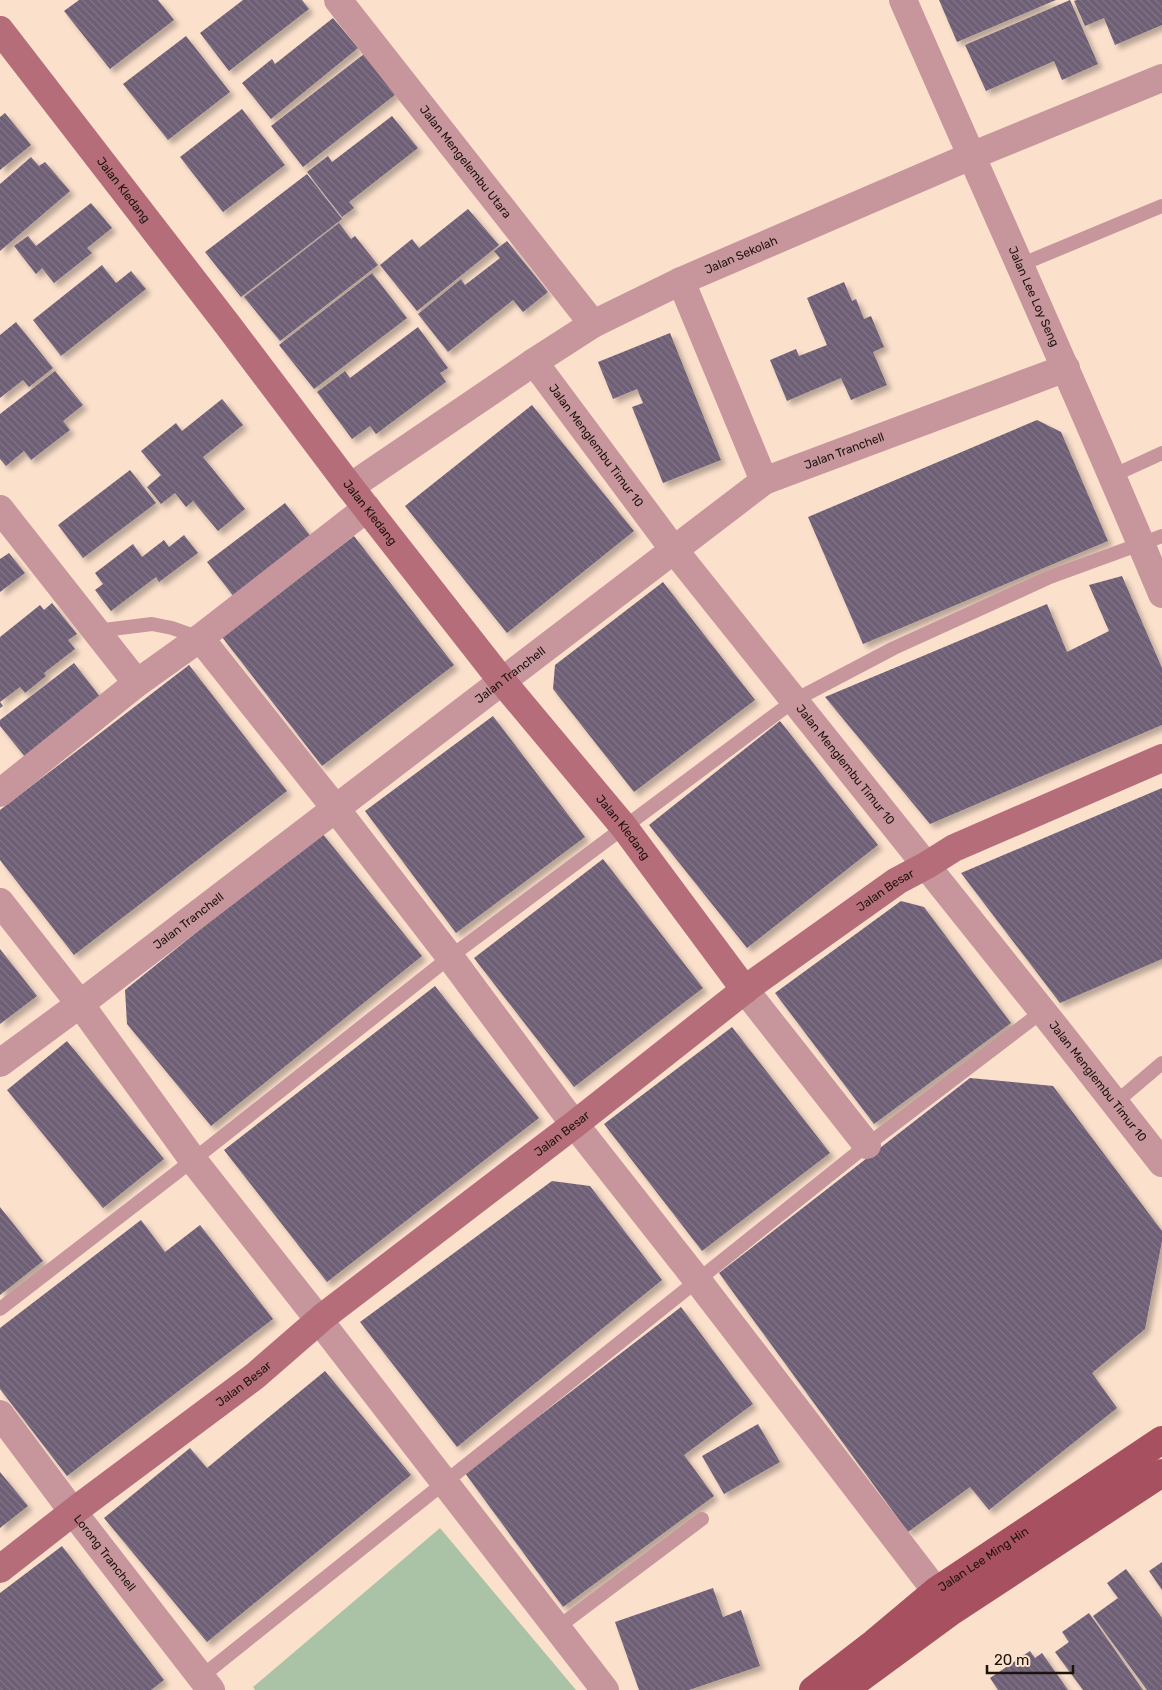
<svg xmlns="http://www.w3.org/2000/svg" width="1162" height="1690" viewBox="0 0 1162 1690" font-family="Rubik,sans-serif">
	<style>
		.grass { fill: #aac3a6 }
		.building { fill: url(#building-back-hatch); filter: url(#shadow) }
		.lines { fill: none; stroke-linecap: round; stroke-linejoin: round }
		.lane { stroke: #c7969c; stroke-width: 14 }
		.street { stroke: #c7969c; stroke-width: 28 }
		.secondary { stroke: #b56e79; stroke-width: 28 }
		.primary { stroke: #a65060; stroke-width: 28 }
		.labels { text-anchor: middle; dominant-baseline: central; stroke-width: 5; stroke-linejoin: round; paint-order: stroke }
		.street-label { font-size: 12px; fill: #1d130d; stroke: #fbe0cc }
	</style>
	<defs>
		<pattern id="building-back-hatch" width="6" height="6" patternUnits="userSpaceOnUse" patternTransform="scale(1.25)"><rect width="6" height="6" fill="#6e5f76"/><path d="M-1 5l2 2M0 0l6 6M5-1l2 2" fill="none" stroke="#817586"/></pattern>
		<filter id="shadow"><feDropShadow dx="4.5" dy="4.5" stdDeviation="2.5" flood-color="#0004"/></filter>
	</defs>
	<rect width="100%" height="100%" fill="#fbe0cc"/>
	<path class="grass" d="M440 1528 576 1690H255L253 1687Z"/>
	<path class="building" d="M79 0H158L174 20 110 69 64 11Z
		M243 0H302L309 9 229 71 200 33Z
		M939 0H1056L957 42Z
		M1070 0 1098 64 1062 80 1054 61 986 91 965 45Z
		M1077 0H1162V25L1115 45 1104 18 1085 26 1074 1Z
		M333 18 358 48 271 119 242 83 272 59 275 64Z
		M186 36 230 92 168 140 123 84Z
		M364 54 396 94 303 167 271 126Z
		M242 109 285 165 223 212 180 157Z
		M5 113 31 145 0 170V117Z
		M392 116 418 148 349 202 354 208 342 217 307 172 328 156 332 162Z
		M31 157 39 166 45 162 70 191 0 251V184Z
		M307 174 342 219 241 297 205 252Z
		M91 203 112 228 87 248 92 253 54 283 42 268 36 274 14 246 28 236 36 246Z
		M468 209 499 245 417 311 380 265 412 239 419 248Z
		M339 223 351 239 355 236 378 265 280 341 244 297Z
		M507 241 548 292 523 312 513 300 448 352 418 314 461 279 465 285 500 258 494 251Z
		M102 265 116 283 131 271 146 289 61 356 33 320Z
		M372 273 407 318 314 389 279 345Z
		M844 282 852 301 856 299 864 319 871 316 884 347 873 352 887 385 851 400 841 378 787 401 770 360 796 349 799 356 827 345 807 298Z
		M16 322 53 368 29 387 23 380 0 398V335Z
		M418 327 448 368 440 373 446 382 376 434 370 426 352 439 317 392 345 371 350 378Z
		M670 333 721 460 663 483 632 407 643 403 637 389 613 399 598 362Z
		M55 371 83 405 63 421 70 430 31 460 24 451 6 466 0 459V414Z
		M222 399 243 425 203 457 245 509 218 531 193 501 186 507 175 493 161 504 147 487 161 475 141 451 176 423 182 431Z
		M532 405 634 531 507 633 405 506Z
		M1037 420 1061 432 1108 541 863 644 808 517Z
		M130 470 156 503 83 558 58 525Z
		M285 503 312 538 234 597 207 562Z
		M184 535 198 553 159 582 156 577 111 611 95 590 103 584 95 573 133 544 142 557 164 540 169 547Z
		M354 536 454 665 322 766 222 637Z
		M9 553 25 573 0 592V559Z
		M1122 576 1162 668V725L930 824 825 697 1047 604 1067 652 1109 631 1089 585Z
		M663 582 755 700 634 792 553 689 555 665Z
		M52 603 77 634 68 640 75 649 44 673 46 676 25 693 20 687 0 702 3 706 0 708V637L40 605 44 610Z
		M74 663 101 698 26 758 0 726V720Z
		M189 665 287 791 74 955 0 860V810Z
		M493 716 585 837 456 933 365 811Z
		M780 721 878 845 747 948 649 825Z
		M1162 788V959L1060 1003 961 873Z
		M321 832 422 956 211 1126 127 1024 125 990Z
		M603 859 703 988 574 1087 474 958Z
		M901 901 924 907 1011 1023 874 1124 775 993Z
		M0 949 37 996 0 1024Z
		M435 986 539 1118 327 1282 224 1150Z
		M732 1027 830 1153 702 1251 604 1124Z
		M67 1041 164 1159 103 1208 7 1090Z
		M970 1078 1053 1086 1162 1231V1241L1145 1329 1092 1373 1117 1408 989 1510 970 1487 908 1532 719 1273Z
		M552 1181 590 1186 662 1280 457 1447 360 1322Z
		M0 1207 43 1261 0 1295Z
		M141 1220 165 1252 200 1225 273 1319 67 1476 0 1389V1328Z
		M681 1307 753 1404 684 1455 714 1496 563 1607 465 1473Z
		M325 1371 411 1475 207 1642 104 1518 190 1448 207 1468Z
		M758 1424 780 1462 724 1494 702 1456Z
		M0 1472 28 1506 0 1528Z
		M62 1546 164 1680 151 1690H0V1593Z
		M1162 1562V1590L1149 1571Z
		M1126 1569 1162 1618V1690H1147L1093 1616 1118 1598 1107 1583Z
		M713 1588 723 1617 741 1610 760 1666 689 1690H639L615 1622Z
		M1089 1613 1143 1690H1083L1055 1652 1069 1642 1062 1632Z
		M1030 1651 1035 1658 1042 1653 1068 1690H998L990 1678Z"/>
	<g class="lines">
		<path class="lane" d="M1020 265 1162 206
			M1112 476 1162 453
			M96 631 152 624 172 628 200 638
			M1115 1103 1162 1063
			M0 1309 193 1160 450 957 795 700 894 648 1050 577 1162 536
			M557 1628 702 1519
			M201 1677 867 1145 1043 1011"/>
		<g class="street">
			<path id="s1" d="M338 0 593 324"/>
			<path id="s2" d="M903 0C989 198 1079 394 1162 594"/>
			<path d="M681 281 764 481"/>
			<path id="s3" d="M534 362 674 550 1056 1028 1162 1163"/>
			<path id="s4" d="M350 487 534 362 593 324 681 281 971 156 1162 78"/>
			<path d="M0 509 137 683"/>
			<path d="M200 638 336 809 450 957 565 1112 698 1281 936 1591"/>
			<path d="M0 793 137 683 200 638 367 508"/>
			<path d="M0 902 80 1004 193 1160 312 1311 605 1690"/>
			<path d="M745 990 867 1145"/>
			<path id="s5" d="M0 1063 80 1004 764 481 1066 368"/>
			<path id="s6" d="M0 1414 73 1512 211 1690"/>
		</g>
		<g class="secondary">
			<path id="s7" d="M0 30 227 324 350 487 502 681 624 827 745 990"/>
			<path id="s8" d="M0 1569 78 1508 255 1376 324 1316 575 1124 751 985 897 881 927 865 954 848 1162 758"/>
		</g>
		<g class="primary">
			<path d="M847 1688 952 1611 1162 1473"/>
			<path id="s9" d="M813 1690 874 1643 936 1591 1162 1440"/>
		</g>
	</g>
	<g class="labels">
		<g class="street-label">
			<text stroke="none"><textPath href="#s1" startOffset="206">Jalan Mengelembu Utara</textPath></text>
			<text stroke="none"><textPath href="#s7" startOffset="202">Jalan Kledang</textPath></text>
			<text stroke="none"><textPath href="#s4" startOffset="456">Jalan Sekolah</textPath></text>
			<text stroke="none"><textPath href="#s2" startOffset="324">Jalan Lee Loy Seng</textPath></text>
			<text stroke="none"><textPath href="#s3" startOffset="104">Jalan Menglembu Timur 10</textPath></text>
			<text stroke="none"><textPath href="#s5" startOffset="1046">Jalan Tranchell</textPath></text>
			<text stroke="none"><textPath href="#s7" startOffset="608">Jalan Kledang</textPath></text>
			<text stroke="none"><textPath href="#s5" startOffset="641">Jalan Tranchell</textPath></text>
			<text stroke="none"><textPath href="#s3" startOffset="509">Jalan Menglembu Timur 10</textPath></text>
			<text stroke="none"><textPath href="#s7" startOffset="1012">Jalan Kledang</textPath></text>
			<text stroke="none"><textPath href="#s8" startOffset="1116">Jalan Besar</textPath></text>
			<text stroke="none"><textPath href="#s5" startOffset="236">Jalan Tranchell</textPath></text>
			<text stroke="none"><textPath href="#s3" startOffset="914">Jalan Menglembu Timur 10</textPath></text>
			<text stroke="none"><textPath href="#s8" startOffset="711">Jalan Besar</textPath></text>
			<text stroke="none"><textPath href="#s8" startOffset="306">Jalan Besar</textPath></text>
			<text stroke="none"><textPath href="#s6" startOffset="174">Lorong Tranchell</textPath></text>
			<text stroke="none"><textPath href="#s9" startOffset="215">Jalan Lee Ming Hin</textPath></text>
		</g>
	</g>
	<path d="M987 1665v8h86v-8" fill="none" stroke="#1d130d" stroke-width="2.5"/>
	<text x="994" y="1665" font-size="15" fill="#1d130d" stroke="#fbe0cc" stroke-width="4" paint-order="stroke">20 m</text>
</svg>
